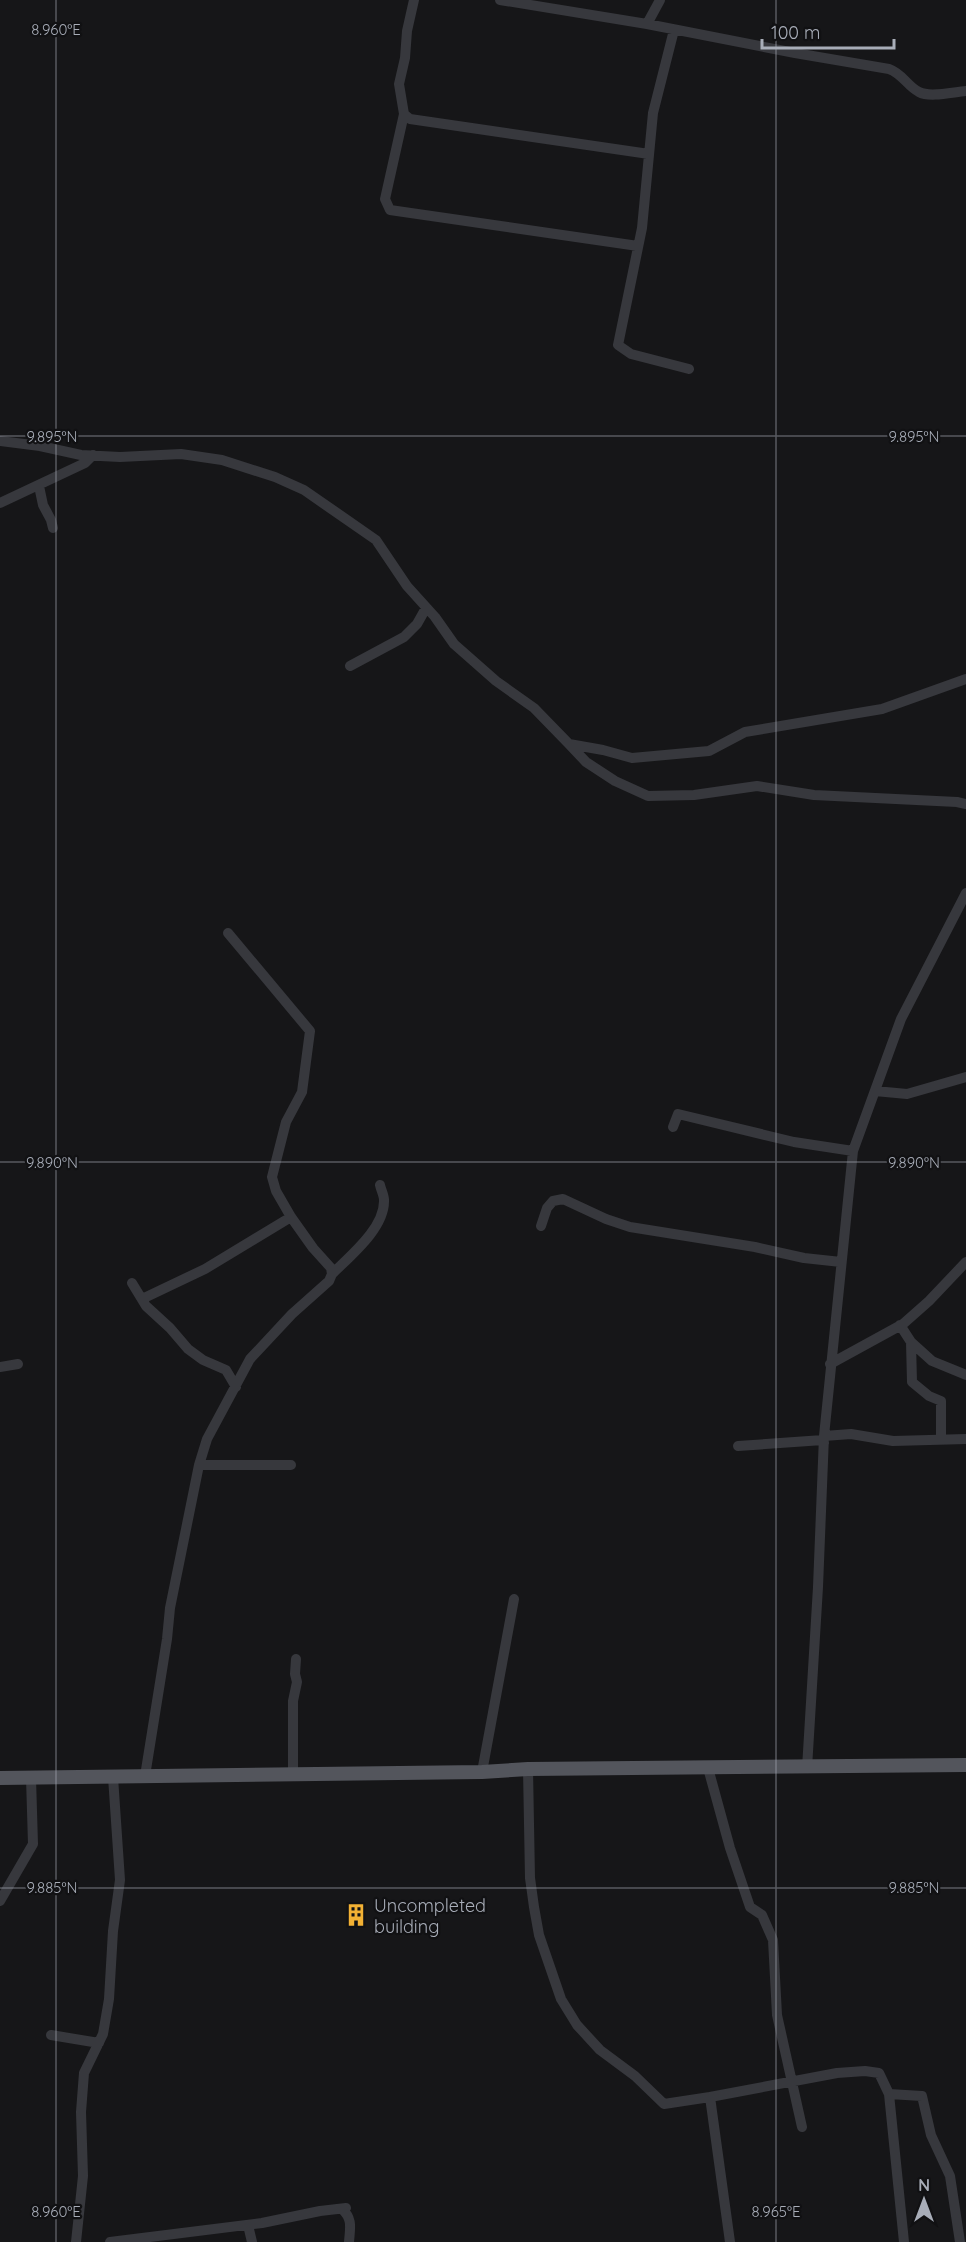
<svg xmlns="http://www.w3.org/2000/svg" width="966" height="2242" viewBox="0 0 966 2242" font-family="Quicksand,sans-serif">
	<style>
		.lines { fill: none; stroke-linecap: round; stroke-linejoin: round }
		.minor { stroke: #37383d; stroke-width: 10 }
		.major { stroke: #53555c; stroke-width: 14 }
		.ticks { fill: none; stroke: #a8adb8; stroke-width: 1.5; stroke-opacity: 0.45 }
		.labels { text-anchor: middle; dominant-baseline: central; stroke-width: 4.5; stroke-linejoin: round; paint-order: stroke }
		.poi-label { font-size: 18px; fill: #a8adb8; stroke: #111113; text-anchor: start }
		.ticks-label { font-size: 15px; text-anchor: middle; fill: #a8adb8; stroke: #111113; stroke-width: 4.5; stroke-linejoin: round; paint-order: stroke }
	</style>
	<rect width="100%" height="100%" fill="#161618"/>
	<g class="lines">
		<path class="minor" d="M414 0 407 31 405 58 399 84 404 114 410 119 649 154
			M500 0 647 24 795 53 889 69C903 74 907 86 919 92 930 98 953 92 966 91
			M647 24 660 0
			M674 30 653 113 642 228 618 345 631 354 689 369
			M404 114 385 199 390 210 638 246
			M0 441 40 446 81 455 120 457 181 454 222 460 275 477 304 490 376 540 407 586 435 617 454 644 496 681 534 708 569 744 603 750 632 758 709 751 745 732 882 709 966 679
			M39 486 43 505 51 520 53 528
			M0 503 85 463 93 455
			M350 666 404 637 417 624 426 608
			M569 744 586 762 615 781 648 796 694 795 757 786 814 795 957 802 966 804
			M875 1091 907 1094 966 1077
			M673 1127 678 1114 794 1142 853 1151
			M541 1226 547 1208 553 1201 563 1199 606 1219 630 1227 755 1247 804 1258 841 1262
			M332 1274C350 1256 385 1228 384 1200 384 1195 381 1190 380 1185
			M132 1283 146 1306 170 1328 188 1349 203 1360 226 1370 236 1387
			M142 1299 205 1269 291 1217
			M900 1325 911 1342 912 1382 929 1396 941 1401V1440
			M911 1342 932 1361 966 1375
			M830 1364 903 1324 929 1301 966 1262
			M0 1367 18 1364
			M824 1436 851 1434 893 1441 966 1439
			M738 1446 823 1440 824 1443
			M199 1465H291
			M708 1768 730 1848 750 1907 762 1915 773 1940 777 2015 802 2127
			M807 1768 818 1587 824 1436 853 1151 901 1019 966 893
			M528 1769 530 1878 534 1907 539 1935 561 1999 577 2025 600 2050 635 2076 664 2104 710 2097
			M482 1772 514 1599
			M293 1774V1701L297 1682 295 1674 296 1659
			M145 1776 167 1639 170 1608 199 1465 207 1439 250 1359 292 1314 329 1281 332 1274 331 1268 313 1248 291 1217 276 1191 272 1177 286 1122 302 1092 310 1031 228 933
			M0 1901 33 1844 31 1778
			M51 2035 99 2043
			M889 2094 922 2096 931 2135 950 2176 960 2242
			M342 2209C353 2219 350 2228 349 2242
			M248 2225 252 2242
			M76 2242 83 2176 81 2112 84 2073 103 2034 109 1999 113 1931 120 1880 113 1777
			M110 2242 262 2223 320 2211 346 2208
			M730 2242 710 2097 837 2073 865 2071 879 2073 889 2094 904 2242"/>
		<path class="major" d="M0 1778 482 1772 528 1769 966 1765"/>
	</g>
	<path class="ticks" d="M56 0V2242M776 0V2242M0 436H966M0 1162H966M0 1888H966"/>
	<defs>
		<g id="building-bare" transform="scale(1.8)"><path d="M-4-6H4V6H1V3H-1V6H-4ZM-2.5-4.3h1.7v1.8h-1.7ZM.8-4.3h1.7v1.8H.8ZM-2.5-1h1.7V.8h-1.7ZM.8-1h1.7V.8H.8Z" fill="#f2b134" stroke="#111113" stroke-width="2.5" paint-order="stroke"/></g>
	</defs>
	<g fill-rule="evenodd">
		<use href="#building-bare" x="356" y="1915"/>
	</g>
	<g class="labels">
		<g class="poi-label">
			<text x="374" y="1905">Uncompleted<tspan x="374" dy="21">building</tspan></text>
		</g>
	</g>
	<g class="ticks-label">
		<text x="56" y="35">8.960°E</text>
		<text x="52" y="442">9.895°N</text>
		<text x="914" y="442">9.895°N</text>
		<text x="52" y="1168">9.890°N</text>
		<text x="914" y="1168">9.890°N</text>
		<text x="52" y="1893">9.885°N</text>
		<text x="914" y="1893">9.885°N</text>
		<text x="56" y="2217">8.960°E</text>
		<text x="776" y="2217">8.965°E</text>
	</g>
	<g transform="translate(924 2200)" stroke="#111113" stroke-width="4.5" paint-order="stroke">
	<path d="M0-4.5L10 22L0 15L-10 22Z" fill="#a8adb8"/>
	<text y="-9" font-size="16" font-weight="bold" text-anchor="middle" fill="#a8adb8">N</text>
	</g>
	<path d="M762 39v9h132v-9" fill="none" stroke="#a8adb8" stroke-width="3"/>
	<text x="771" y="39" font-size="18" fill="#a8adb8" stroke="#111113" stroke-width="4.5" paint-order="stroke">100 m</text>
</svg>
